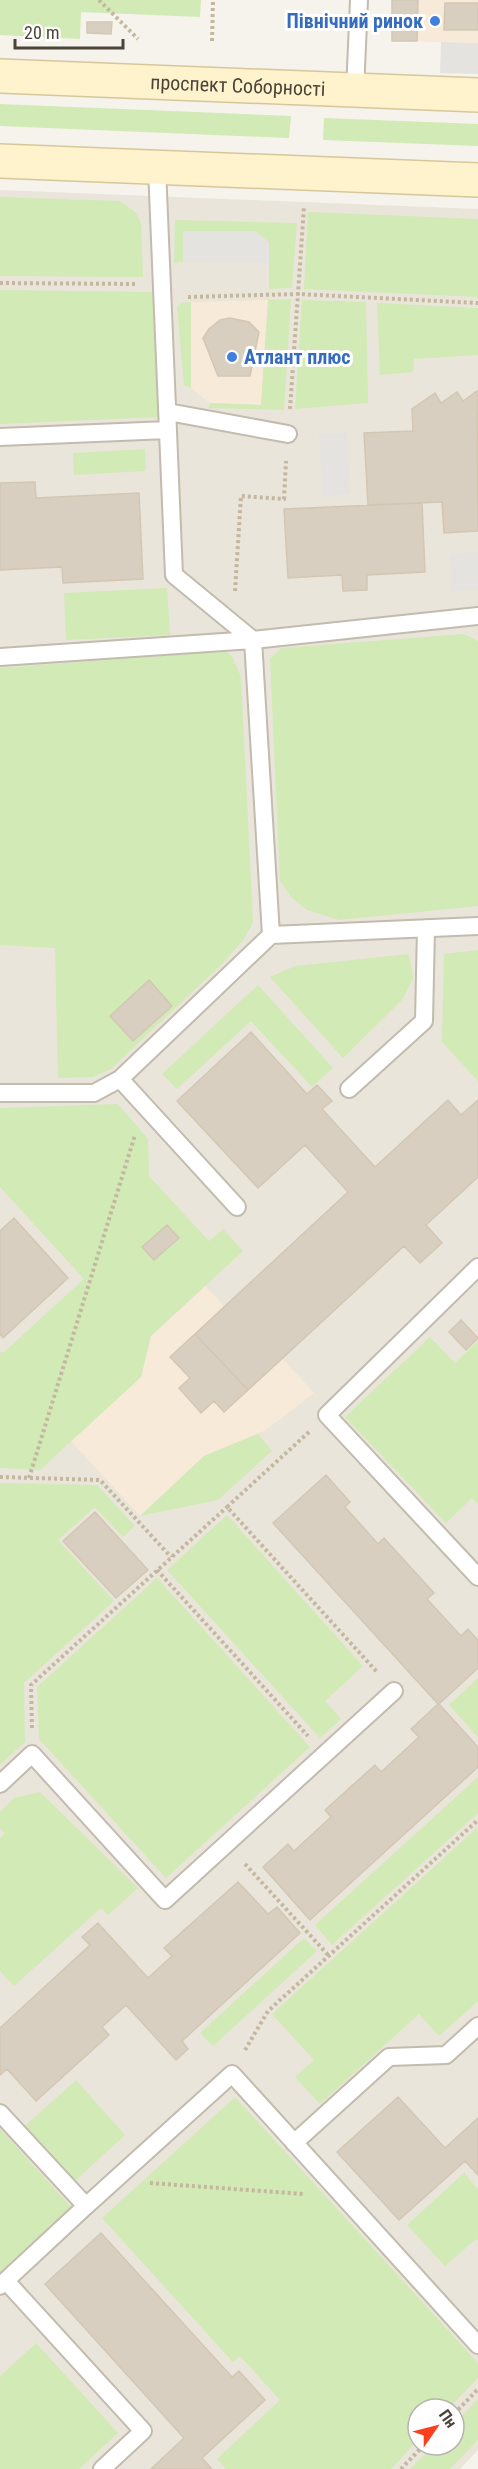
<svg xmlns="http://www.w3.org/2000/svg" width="478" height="2469" font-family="'Roboto Condensed',sans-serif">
<rect width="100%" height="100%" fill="#f6f3ec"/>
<path fill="#eae5da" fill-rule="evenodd" d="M0,190L478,209V2450L460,2469H0ZM418,2409H454V2445H418Z"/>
<path fill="#f7ead8" d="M392,0H478V43L392,41Z
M268,300L261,405L210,403L191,388V302Z
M205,1286L224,1306L170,1357L190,1378L179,1389L201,1412L214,1401L224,1412L282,1358L314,1393L266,1430L204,1456L140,1516L71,1441L141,1377L151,1336Z"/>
<path fill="#d2eab5" d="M0,0H201L200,17L81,12L80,39L0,35Z
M0,104L291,116L289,138L0,126Z
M324,118L478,124V146L323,140Z
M0,197L120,201L135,212L141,222L143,277L0,276Z
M308,212L478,219V297L304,289Z
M175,220L297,223L292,288L269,289V242L184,231L183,262L174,263Z
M0,290L154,292L159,417L0,424Z
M291,299L284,410L208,408L210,403L261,405L268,300Z
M302,300L366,302L368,403L295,409Z
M191,302V388L184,385L177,307L182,303Z
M377,303L478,308V355L414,359L413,372L380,375Z
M145,449L146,471L74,475L73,453Z
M167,588L170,635L66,640L64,593Z
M464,634L478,641V906L339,920L307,910L292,898L280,881L270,659L281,648Z
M226,651L233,658L241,677L253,922L244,939L223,963L111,1069L93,1077L58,1078L55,948L0,945V668Z
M478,950V1081L442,1042L444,954Z
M409,954L413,978L403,999L343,1058L270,977L295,966Z
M258,985L333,1068L312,1087L251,1021L177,1089L162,1074Z
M118,1104L148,1139L149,1176L209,1241L223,1229L243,1251L151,1336L141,1377L40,1470L0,1468V1351L3,1353L84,1279L0,1187V1108Z
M430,1337L455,1363L478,1341V1504L472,1498L446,1523L345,1417Z
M258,1434L272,1451L218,1500L140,1516L204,1456Z
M0,1483L97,1485L135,1526L123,1537L95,1507L58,1540L114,1601L24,1683L25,1742L0,1765Z
M227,1515L363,1666L325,1701L341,1719L320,1738L167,1570Z
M157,1578L310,1747L166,1878L39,1739L37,1687Z
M478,1678V1737L449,1705Z
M478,1777V1813L332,1945L315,1925Z
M40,1792L138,1888L108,1915L101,1908L14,1986L0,1971V1838L5,1833L0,1828V1812L14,1798Z
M478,1827V2001L439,2036L419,2014L320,2104L295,2077L314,2060L272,2014Z
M304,1938L317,1951L213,2046L200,2033Z
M76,2080L125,2135L75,2181L25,2126Z
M235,2097L478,2363V2378L448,2409H418V2440L391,2469H226L217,2459L280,2400L240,2356L233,2362L102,2218Z
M0,2129L71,2207L0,2272Z
M464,2173L478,2189V2241L476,2239L445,2266L407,2225Z
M36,2343L118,2433L79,2469H0V2376Z
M478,2399V2440L450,2469H410L434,2445H454V2424Z"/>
<path fill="#e5e3e0" d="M441,42L478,43V74L440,73Z
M183,231H255L269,242V263L183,262Z
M347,433L350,494L322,496L319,434Z
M478,552V590L451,591L450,554Z"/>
<path fill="#d8cfc1" stroke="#d3c7b4" stroke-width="1.5" d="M392,0H418L417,41H392Z
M445,3H478V30H444Z
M87,22H112L111,34L87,33Z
M230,318L249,322L259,332L250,376H218L203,338L209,329L220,320Z
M477,391L478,531L444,533L442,502L368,505L364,433L413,431L412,409L435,393L441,403L457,392L463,401Z
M35,482L36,498L139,493L143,579L63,583L62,567L0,570V483Z
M422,503L425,572L367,575V590L343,591L342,575L288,578L284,509Z
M149,980L172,1006L133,1041L110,1016Z
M251,1032L307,1094L317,1085L332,1101L322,1109L375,1167L448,1100L461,1115L478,1100V1177L426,1225L442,1243L420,1263L404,1246L248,1390L195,1334L348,1192L305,1145L258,1188L177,1101Z
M14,1218L68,1278L3,1338L0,1334V1231Z
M167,1225L179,1238L154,1260L142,1247Z
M461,1320L478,1338L466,1350L449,1332Z
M195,1334L248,1390L224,1412L214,1401L201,1413L179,1388L190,1378L170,1357Z
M326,1475L350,1502L345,1507L378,1544L384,1538L434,1593L427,1599L461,1636L468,1629L478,1640V1668L439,1704L478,1747V1767L310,1920L263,1867L288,1844L294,1851L331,1817L325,1810L375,1765L381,1772L419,1737L411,1729L438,1704L273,1523Z
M95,1512L148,1570L116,1598L63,1541Z
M238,1882L268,1914L277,1907L300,1933L182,2041L188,2049L176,2060L126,2005L102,2027L109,2035L36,2101L7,2069L0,2075V2028L90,1945L82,1937L98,1923L148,1978L172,1956L164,1948Z
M398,2097L445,2148L478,2118V2175L465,2161L399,2220L337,2152Z
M101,2233L232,2377L239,2371L265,2400L202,2458L212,2469H151L184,2438L45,2284Z"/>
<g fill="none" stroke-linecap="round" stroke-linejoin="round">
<defs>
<path id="lane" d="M355,91L359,0
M168,412L288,434
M0,437L168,430
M0,657L253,640L478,616
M271,935L478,926
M120,1079L237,1207
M349,1089L424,1021L426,928
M0,1093H94L120,1079L271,935L253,640L174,575L157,168
M478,1267L327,1415L478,1577
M0,1784L32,1754L165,1900L394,1691
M0,2113L86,2206L0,2286
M294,2143L389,2057L446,2055L478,2026
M86,2206L232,2074L478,2345
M6,2281L143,2431L102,2469"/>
<g id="secondary">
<path id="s1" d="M0,76L478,95"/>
<path d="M0,161L478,180"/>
</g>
</defs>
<use href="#lane" stroke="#c2bbae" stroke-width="20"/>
<use href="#secondary" stroke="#d6c79b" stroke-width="36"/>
<path stroke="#c4b79f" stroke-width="4" stroke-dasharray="3 3" stroke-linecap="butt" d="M99,0L138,39
M212,41L213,0
M0,283L135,284
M188,297L298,294L478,303
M290,409L304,207
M235,591L241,496L284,499L286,461
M309,1432L227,1507L377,1672
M0,1477L100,1480L171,1557
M29,1478L135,1135
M157,1570L308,1736
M32,1728L31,1685L227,1507
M245,1864L329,1956
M245,2050L268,2011L478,1820
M150,2183L304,2194
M454,2414L478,2389
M401,2469L424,2445"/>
<use href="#lane" stroke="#fff" stroke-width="16"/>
<use href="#secondary" stroke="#fff3cd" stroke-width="33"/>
</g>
<g fill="#3f7fe0" stroke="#fff" stroke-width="2">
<circle cx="435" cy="21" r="6"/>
<circle cx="232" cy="357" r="6"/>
</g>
<g text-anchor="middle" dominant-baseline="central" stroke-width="6" stroke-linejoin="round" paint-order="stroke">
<g font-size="20" font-weight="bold" fill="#366cbe" stroke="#fff" text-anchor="end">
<text x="423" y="21">Північний ринок</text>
<text x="244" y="357" text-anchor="start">Атлант плюс</text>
</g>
<g font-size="20" fill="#4b4439" stroke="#fff">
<text stroke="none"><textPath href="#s1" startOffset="238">проспект Соборності</textPath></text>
</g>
</g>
<g transform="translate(436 2427) rotate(55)"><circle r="28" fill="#ffffff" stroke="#b7b4b0" stroke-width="1.5"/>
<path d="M0-4.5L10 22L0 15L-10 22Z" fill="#fc3f1d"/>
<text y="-9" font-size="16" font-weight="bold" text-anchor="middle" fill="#4b4439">Пн</text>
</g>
<path d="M15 39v9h108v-9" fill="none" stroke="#4b4439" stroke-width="3"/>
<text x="24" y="39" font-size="18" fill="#4b4439" stroke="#ffffff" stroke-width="4.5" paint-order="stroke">20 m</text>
</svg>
